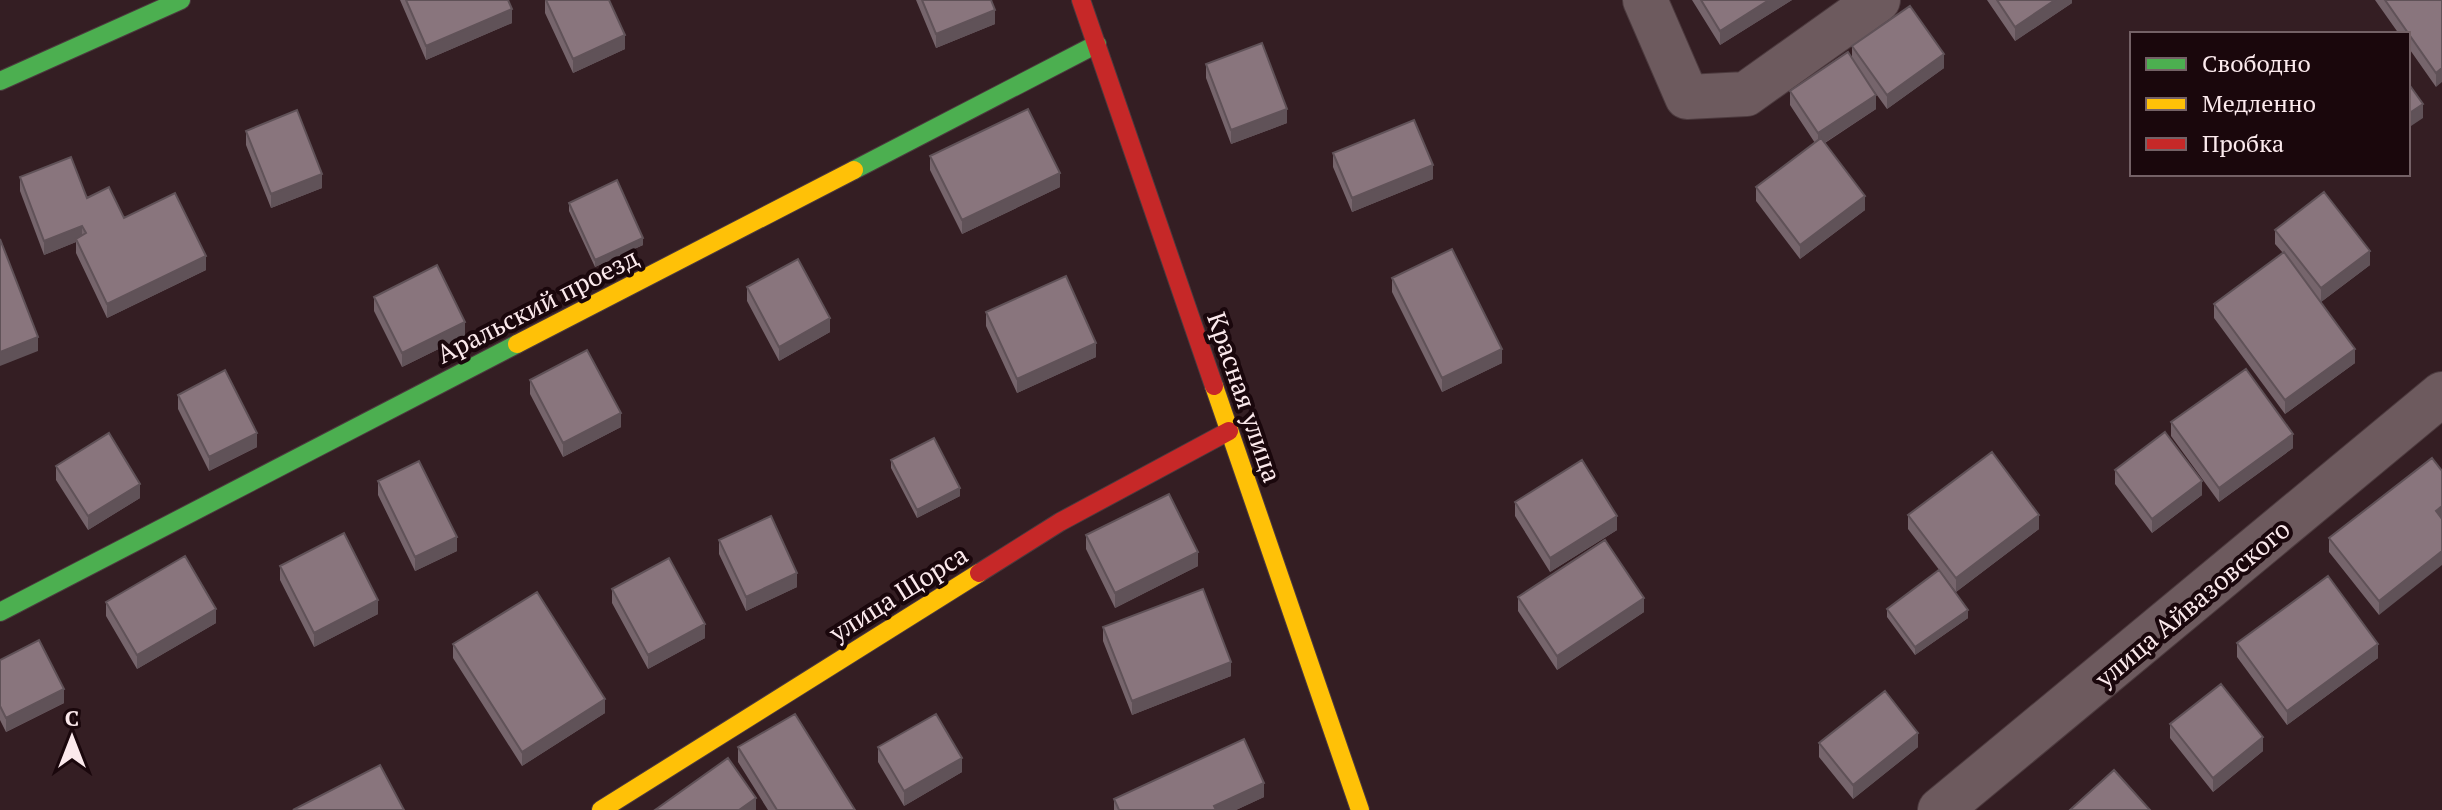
<svg xmlns="http://www.w3.org/2000/svg" width="2442" height="810" font-family="'PT Serif',serif">
<rect width="100%" height="100%" fill="#341e23"/>
<g fill="none" stroke-linecap="round" stroke-linejoin="round">
<defs>
<path id="street" d="M1645,0L1687,97L1746,94L1878,0
M1940,810L2442,394"/>
<path id="fast" d="M0,81L181,0
M854,170L1097,44
M0,612L517,344"/>
<path id="slow" d="M517,344L854,170
M1214,386L1360,810
M601,810L979,573"/>
<path id="jam" d="M1081,0L1214,386
M979,573L1060,522L1229,431"/>
</defs>
<use href="#street" stroke="#4c3a3e" stroke-width="46"/>
<use href="#fast" stroke="#4c3a3e" stroke-width="20"/>
<use href="#slow" stroke="#4c3a3e" stroke-width="20"/>
<use href="#jam" stroke="#4c3a3e" stroke-width="20"/>
<use href="#street" stroke="#6d5a5e" stroke-width="44"/>
<use href="#fast" stroke="#4caf50" stroke-width="18"/>
<use href="#slow" stroke="#ffc107" stroke-width="18"/>
<use href="#jam" stroke="#c62828" stroke-width="18"/>
</g>
<path fill="#76656c" d="M400,0H508L512,23L426,60Z
M545,0L625,49L573,73L545,13Z
M916,0H991L995,24L936,48Z
M1692,0H1792L1720,45Z
M1987,0H2072V3L2015,41Z
M2375,0H2442L2436,87L2408,47V34H2399Z
M1852,46L1944,68L1887,109L1869,84L1876,109L1825,143L1865,210L1800,259L1756,201V187L1815,143L1790,105V91L1852,59Z
M1206,64L1287,123L1231,144L1206,78Z
M246,131L322,188L271,208L246,145Z
M1333,153L1433,179L1352,212L1333,167Z
M930,156L1060,187L962,234L930,170Z
M20,177L87,198L124,218L206,270L107,318L76,253V242L44,255L20,191Z
M569,203L643,245L595,267L569,211Z
M2275,230L2370,265L2321,302L2355,363L2285,414L2214,318V304L2283,253L2275,244Z
M1392,278L1502,363L1442,392L1392,292Z
M747,287L830,332L779,361L747,301Z
M374,297L465,336L402,367L374,311Z
M986,312L1096,357L1017,393L986,326Z
M530,380L621,427L563,457L530,394Z
M178,395L257,447L209,471L178,409Z
M2171,422L2293,448L2219,502L2171,436Z
M2432,458L2379,615L2329,552V538Z
M891,460L960,496L917,518L891,468Z
M56,466L140,498L88,530L56,480Z
M2115,470L2202,495L2152,533L2115,484Z
M378,481L457,551L415,571L378,495Z
M1515,502L1617,530L1550,572L1515,516Z
M1908,515L2039,529L1956,592L1908,529Z
M1086,535L1198,566L1115,608L1086,549Z
M719,540L797,587L746,611L719,554Z
M280,566L378,614L314,647L280,580Z
M612,589L705,638L648,669L612,603Z
M1518,597L1644,612L1557,670L1518,611Z
M106,602L216,623L137,669L106,616Z
M1887,609L1968,618L1915,655L1887,617Z
M1103,627L1231,676L1132,715L1103,641Z
M2237,643L2378,658L2287,725L2237,657Z
M453,644L605,713L522,766L453,658Z
M0,660L64,703L6,732L0,720Z
M2170,724L2263,751L2213,792L2170,738Z
M1819,743L1918,747L1853,799L1819,757Z
M738,747L855,810H768L738,762Z
M878,747L962,772L904,806L878,762Z
M1264,797L1236,810H1114V799Z"/>
<path fill="#605258" d="M1769,0H1792L1720,45V31Z
M2055,0H2072V3L2015,41V27Z
M512,9V23L426,60V46Z
M995,10V24L936,48V34Z
M625,35V49L573,73V59Z
M1944,54V68L1887,109V95Z
M2442,68V82L2436,87V73Z
M1876,95V109L1818,147V133Z
M2423,104V118L2408,128V114Z
M1287,109V123L1231,144V130Z
M1433,165V179L1352,212V198Z
M1060,173V187L962,234V220Z
M322,174V188L271,208V194Z
M1865,196V210L1800,259V245Z
M82,226V240L76,239V242L44,255V241Z
M643,238V245L595,267V260Z
M2370,251V265L2321,302V288Z
M206,256V270L107,318V304Z
M830,318V332L779,361V347Z
M465,322V336L402,367V353Z
M38,337V351L0,366V352Z
M1096,343V357L1017,393V379Z
M1502,349V363L1442,392V378Z
M2355,349V363L2285,414V400Z
M621,413V427L563,457V443Z
M257,433V447L209,471V457Z
M2293,434V448L2219,502V488Z
M2202,481V495L2152,533V519Z
M140,484V498L88,530V516Z
M960,488V496L917,518V510Z
M2442,506V520L2436,511Z
M2039,515V529L1956,592V578Z
M1617,516V530L1550,572V558Z
M457,537V551L415,571V557Z
M2442,551V565L2379,615V601Z
M1198,552V566L1115,608V593Z
M797,573V587L746,611V597Z
M1644,598V612L1557,670V656Z
M378,600V614L314,647V633Z
M216,609V623L137,669V655Z
M1968,610V618L1915,655V647Z
M705,624V638L648,669V655Z
M2378,644V658L2287,725V711Z
M1231,662V676L1132,715V701Z
M64,689V703L6,732V718Z
M605,699V713L522,766V752Z
M1918,733V747L1853,799V785Z
M2263,737V751L2213,792V778Z
M962,758V772L904,806V791Z
M1264,783V797L1236,810H1214V806Z
M756,798V810H739Z"/>
<path fill="#89757d" stroke="#605258" stroke-width="2" d="M406,0H508L512,9L426,46Z
M546,0H609L625,35L573,59Z
M922,0H991L995,10L936,34Z
M1701,0H1769L1720,31Z
M1997,0H2055L2015,27Z
M2385,0H2442V68L2436,73Z
M1910,6L1944,54L1887,95L1852,46Z
M1262,43L1287,109L1231,130L1206,64Z
M1848,52L1876,95L1818,133L1790,91Z
M2408,83L2423,104L2408,114Z
M1028,109L1060,173L962,220L930,156Z
M297,110L322,174L271,194L246,131Z
M1414,120L1433,165L1352,198L1333,153Z
M1821,138L1865,196L1800,245L1756,187Z
M71,157L87,198L109,187L124,218L175,193L206,256L107,304L76,239L86,233L82,226L44,241L20,177Z
M617,180L643,238L595,260L569,203Z
M2324,192L2370,251L2321,288L2275,230Z
M0,239L38,337L0,352Z
M1452,249L1502,349L1442,378L1392,278Z
M2284,252L2355,349L2285,400L2214,304Z
M798,259L830,318L779,347L747,287Z
M437,265L465,322L402,353L374,297Z
M1066,276L1096,343L1017,379L986,312Z
M587,350L621,413L563,443L530,380Z
M2246,369L2293,434L2219,488L2171,422Z
M225,370L257,433L209,457L178,395Z
M2165,432L2202,481L2152,519L2115,470Z
M109,433L140,484L88,516L56,466Z
M934,438L960,488L917,510L891,460Z
M1992,452L2039,515L1956,578L1908,515Z
M2432,458L2442,471V506L2436,511L2442,519V551L2379,601L2329,538Z
M1582,460L1617,516L1550,558L1515,502Z
M419,461L457,537L415,557L378,481Z
M1169,494L1198,552L1115,593L1086,535Z
M771,516L797,573L746,597L719,540Z
M344,533L378,600L314,633L280,566Z
M1605,540L1644,598L1557,656L1518,597Z
M185,556L216,609L137,655L106,602Z
M669,558L705,624L648,655L612,589Z
M1939,570L1968,610L1915,647L1887,609Z
M2328,576L2378,644L2287,711L2237,643Z
M1203,589L1231,662L1132,701L1103,627Z
M537,592L605,699L522,752L453,644Z
M39,640L64,689L6,718L0,706V660Z
M2221,684L2263,737L2213,778L2170,724Z
M1885,691L1918,733L1853,785L1819,743Z
M795,714L855,810H777L738,747Z
M936,714L962,758L904,791L878,747Z
M1244,739L1264,783L1214,806L1216,810H1119L1114,799Z
M728,758L756,798L739,810H655Z
M380,765L404,810H293Z
M2114,770L2150,810H2070Z"/>
<g text-anchor="middle" dominant-baseline="central" stroke-width="8" stroke-linejoin="round" paint-order="stroke">
<g font-size="26" fill="#fbe9ec" stroke="#1a070c">
<text transform="translate(537 305) rotate(-27)">Аральский проезд</text>
<text transform="translate(1245 397) rotate(71)">Красная улица</text>
<text transform="translate(898 593) rotate(-32)">улица Щорса</text>
<text transform="translate(2192 603) rotate(-40)">улица Айвазовского</text>
</g>
</g>
<rect x="2130" y="32" width="280" height="144" fill="#1a070c" stroke="#746166" stroke-width="2"/>
<rect x="2146" y="58" width="40" height="12" fill="#4caf50" stroke="#746166" stroke-width="2"/>
<text x="2202" y="72" font-size="24" fill="#fbe9ec">Свободно</text>
<rect x="2146" y="98" width="40" height="12" fill="#ffc107" stroke="#746166" stroke-width="2"/>
<text x="2202" y="112" font-size="24" fill="#fbe9ec">Медленно</text>
<rect x="2146" y="138" width="40" height="12" fill="#c62828" stroke="#746166" stroke-width="2"/>
<text x="2202" y="152" font-size="24" fill="#fbe9ec">Пробка</text>
<g transform="translate(72 738)" stroke="#1a070c" stroke-width="6" paint-order="stroke">
<path d="M0-6L14 30L0 20L-14 30Z" fill="#fbe9ec"/>
<text y="-12" font-size="22" font-weight="bold" text-anchor="middle" fill="#fbe9ec">С</text>
</g>
</svg>
